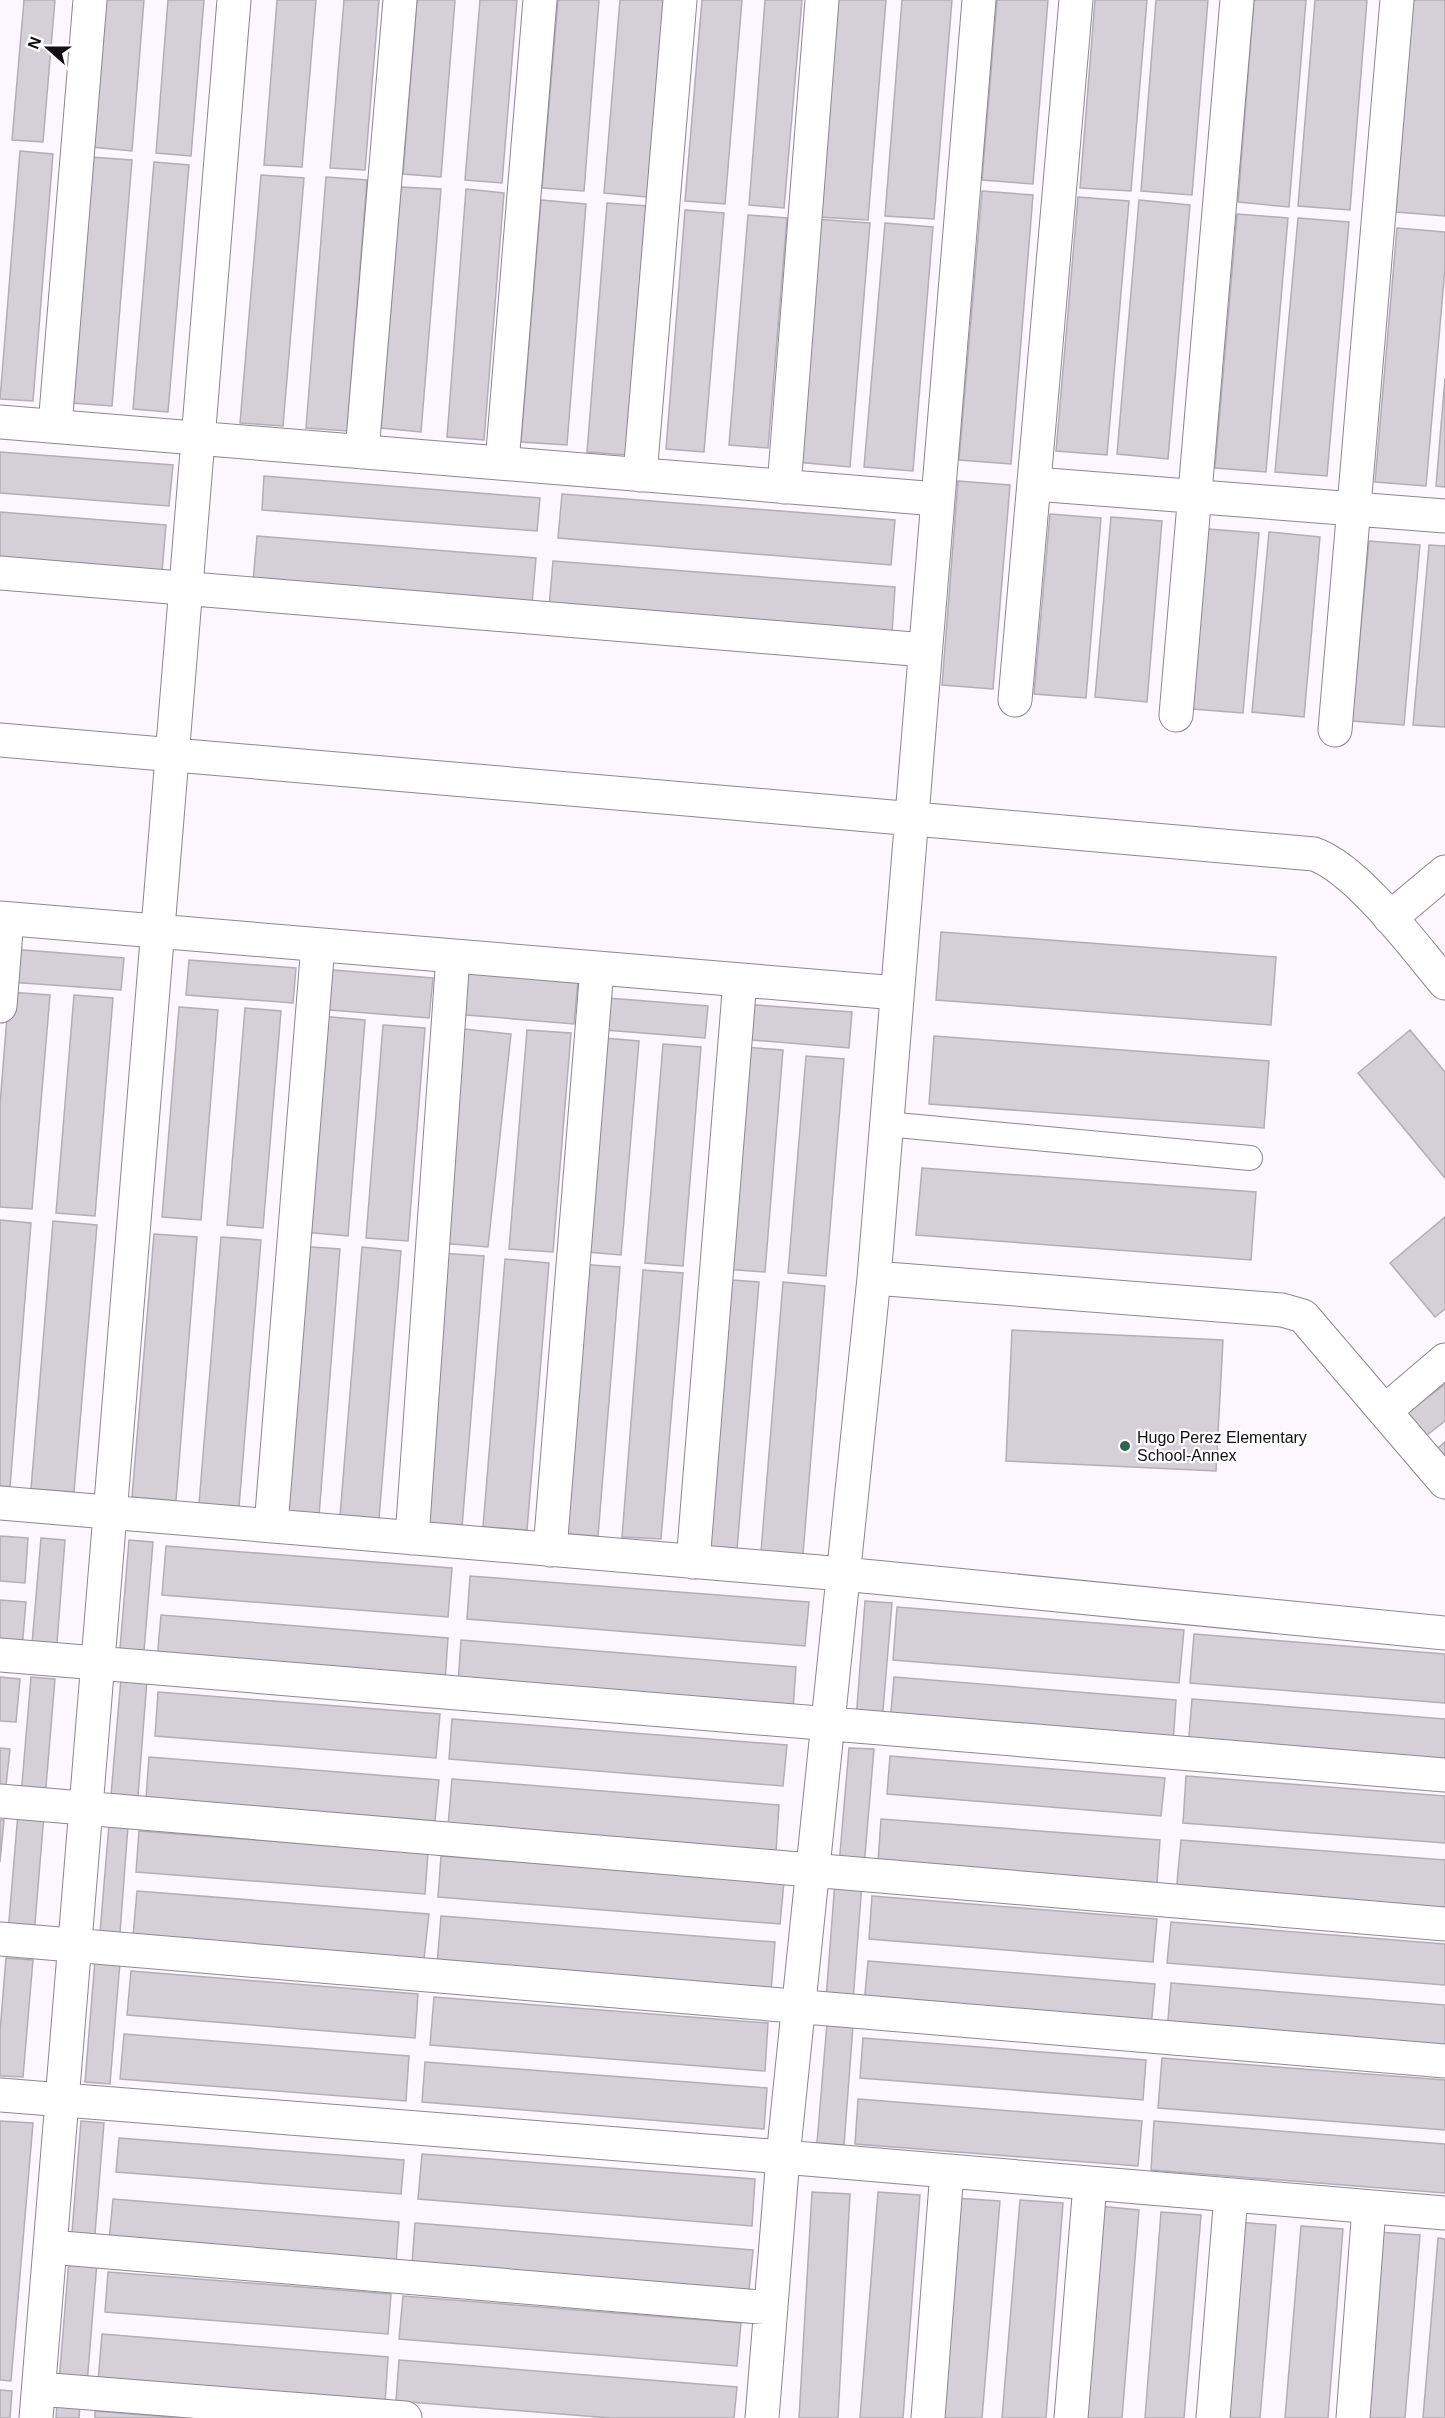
<svg xmlns="http://www.w3.org/2000/svg" width="1445" height="2418" font-family="Arial,sans-serif">
<rect width="100%" height="100%" fill="#fcf6ff"/>
<path fill="#d5cfd7" stroke="#b3adb5" stroke-width="1.5" d="M24,0H55L43,142L12,140Z
M103,0H144L132,151L91,147Z
M168,0H204L191,156L156,153Z
M277,0H316L302,167L264,165Z
M344,0H379L365,170L330,168Z
M417,0H455L441,177L403,174Z
M480,0H517L502,183L465,180Z
M558,0H599L584,191L542,188Z
M620,0H664L647,197L604,193Z
M702,0H742L725,204L685,201Z
M765,0H802L784,208L749,205Z
M836,0H886L868,220L818,217Z
M902,0H952L934,219L885,216Z
M997,0H1048L1033,184L982,180Z
M1095,0H1147L1131,191L1080,188Z
M1156,0H1208L1192,195L1141,191Z
M1254,0H1306L1289,207L1238,202Z
M1315,0H1367L1350,210L1298,206Z
M1413,0H1445V216L1396,212Z
M20,151L53,154L33,401L0,399Z
M91,157L132,160L112,406L71,403Z
M154,162L189,165L168,412L133,409Z
M261,175L304,178L283,426L240,423Z
M326,177L367,180L347,431L306,428Z
M401,187L441,189L421,432L381,428Z
M466,189L504,193L484,440L447,437Z
M982,191L1033,195L1011,464L959,460Z
M1078,197L1129,201L1107,455L1056,451Z
M541,200L586,204L567,445L521,442Z
M1139,200L1190,205L1168,459L1117,454Z
M607,203L648,206L628,455L587,452Z
M685,210L724,213L704,452L666,449Z
M1237,214L1288,218L1266,472L1215,468Z
M748,215L787,218L768,448L729,445Z
M1298,218L1349,222L1327,476L1275,472Z
M815,219L870,223L850,467L796,462Z
M885,223L933,227L913,471L864,467Z
M1397,228L1445,232V268L1426,486L1375,482Z
M1445,378V487L1436,486Z
M0,452L173,465L169,506L0,493Z
M264,476L540,498L537,531L262,510Z
M958,481L1010,485L993,689L942,685Z
M562,494L895,520L891,565L558,538Z
M0,512L166,525L162,572L0,560Z
M1050,514L1101,518L1086,698L1034,694Z
M1111,517L1162,521L1147,702L1095,697Z
M1208,529L1259,533L1243,713L1192,709Z
M1269,532L1320,537L1304,717L1252,712Z
M257,536L536,558L532,604L253,582Z
M1369,541L1420,545L1404,725L1352,721Z
M1429,545L1445,546V727L1413,725Z
M553,561L895,587L892,634L549,607Z
M941,932L1276,957L1271,1025L936,1000Z
M12,949L124,958L121,990L9,982Z
M189,960L296,968L293,1003L186,995Z
M321,969L433,978L429,1018L318,1009Z
M458,972L578,981L574,1024L455,1014Z
M9,992L50,995L32,1209L0,1207V1104Z
M74,995L113,998L95,1216L56,1213Z
M608,998L708,1006L705,1038L605,1030Z
M743,1004L852,1012L849,1048L741,1039Z
M179,1007L218,1010L201,1220L162,1217Z
M245,1008L281,1011L263,1228L227,1225Z
M320,1016L365,1020L348,1236L303,1232Z
M383,1025L425,1028L408,1241L366,1238Z
M464,1029L511,1034L488,1247L441,1243Z
M527,1030L571,1033L553,1252L509,1249Z
M1410,1030L1445,1072V1178L1358,1073Z
M934,1036L1269,1061L1264,1128L929,1104Z
M604,1038L639,1041L621,1255L587,1252Z
M663,1044L701,1047L683,1266L645,1263Z
M743,1047L783,1050L765,1272L724,1269Z
M806,1056L844,1059L826,1276L788,1273Z
M922,1168L1256,1192L1251,1260L916,1235Z
M1445,1217V1309L1435,1317L1390,1263Z
M0,1220L31,1223L10,1487L0,1486Z
M53,1221L97,1225L74,1492L31,1489Z
M154,1234L197,1237L176,1501L132,1497Z
M221,1237L261,1240L239,1507L199,1504Z
M298,1246L340,1249L319,1516L276,1512Z
M362,1247L401,1251L379,1519L340,1516Z
M440,1253L484,1256L462,1527L417,1523Z
M505,1259L549,1263L527,1530L483,1527Z
M578,1264L620,1267L598,1536L556,1533Z
M643,1270L683,1273L661,1539L622,1537Z
M718,1279L759,1282L737,1550L696,1547Z
M783,1282L825,1286L803,1554L761,1552Z
M1012,1330L1223,1340L1216,1471L1006,1461Z
M1445,1384V1421L1422,1439L1403,1416Z
M1445,1442V1467L1432,1453Z
M0,1536L28,1538L25,1583L0,1581Z
M41,1538L65,1540L56,1656L31,1655Z
M129,1540L153,1542L143,1663L119,1661Z
M166,1546L452,1568L448,1617L162,1595Z
M470,1576L809,1602L805,1646L467,1619Z
M0,1600L26,1602L22,1649L0,1648Z
M865,1601L892,1603L882,1722L856,1720Z
M897,1607L1184,1630L1179,1683L893,1660Z
M161,1615L448,1638L445,1682L157,1660Z
M1194,1634L1445,1654V1703L1190,1683Z
M461,1640L796,1667L793,1710L458,1684Z
M0,1677L20,1679L16,1722L0,1721Z
M31,1677L55,1679L45,1798L21,1796Z
M894,1677L1176,1700L1173,1743L890,1722Z
M121,1678L147,1680L137,1809L110,1807Z
M158,1692L440,1714L436,1758L155,1736Z
M1192,1699L1445,1719V1768L1188,1748Z
M452,1719L787,1745L783,1786L449,1759Z
M0,1748L10,1749L6,1785H0Z
M849,1748L874,1749L864,1867L839,1865Z
M890,1756L1165,1778L1161,1816L887,1794Z
M149,1757L439,1780L435,1821L146,1798Z
M1186,1776L1445,1796V1843L1183,1823Z
M452,1779L779,1805L776,1852L448,1826Z
M18,1813L44,1815L34,1935L8,1933Z
M881,1819L1160,1840L1157,1883L878,1862Z
M0,1820H4L0,1862Z
M109,1824L128,1826L119,1946L99,1945Z
M139,1831L428,1853L425,1894L136,1872Z
M1181,1840L1445,1860V1914L1176,1893Z
M441,1856L784,1882L780,1924L438,1897Z
M835,1881L862,1883L853,2001L826,1999Z
M137,1891L429,1914L424,1959L133,1936Z
M872,1896L1157,1919L1153,1962L869,1939Z
M441,1916L775,1942L771,1992L437,1965Z
M1171,1922L1445,1944V1985L1167,1963Z
M6,1958L33,1960L23,2077L0,2076V2031Z
M95,1960L120,1962L110,2084L85,2082Z
M868,1961L1155,1984L1151,2027L864,2005Z
M131,1971L418,1994L415,2038L127,2015Z
M1171,1983L1445,2005V2054L1167,2032Z
M434,1997L768,2023L765,2071L430,2045Z
M827,2023L853,2026L844,2145L817,2143Z
M124,2034L409,2056L406,2101L120,2079Z
M863,2038L1146,2060L1143,2100L860,2078Z
M1162,2058L1445,2080V2130L1158,2108Z
M425,2062L767,2088L764,2129L422,2102Z
M858,2099L1142,2121L1138,2166L855,2144Z
M0,2121L33,2123L11,2381L0,2380Z
M81,2121L104,2123L94,2246L71,2244Z
M1154,2121L1445,2144V2193L1151,2170Z
M119,2138L404,2160L401,2194L116,2172Z
M422,2154L755,2179L752,2226L418,2199Z
M812,2192L850,2194L838,2418H799Z
M878,2192L920,2195L903,2418H860Z
M954,2198L1000,2201L982,2418H936Z
M113,2199L399,2222L396,2264L109,2241Z
M1020,2200L1063,2203L1046,2418H1002Z
M1098,2206L1139,2210L1122,2418H1081Z
M1161,2212L1201,2215L1184,2418H1145Z
M1236,2222L1276,2225L1260,2418H1220Z
M415,2223L753,2250L749,2290L412,2263Z
M1301,2226L1343,2229L1328,2418H1285Z
M1379,2232L1420,2235L1405,2418H1364Z
M1438,2238L1445,2239V2418H1423Z
M69,2259L97,2262L87,2384L59,2382Z
M108,2272L391,2294L388,2334L105,2312Z
M403,2296L741,2323L737,2366L399,2339Z
M102,2334L388,2357L385,2404L98,2381Z
M399,2360L737,2387L734,2418H611L396,2401Z
M0,2390L12,2391L10,2418H0Z
M57,2403L80,2405L79,2418H56Z
M95,2411L182,2418H95Z"/>
<g fill="none" stroke-linecap="round" stroke-linejoin="round">
<defs>
<path id="service" d="M886,1124L1250,1158"/>
<path id="minor" d="M0,422L937,499
M55,426L90,0
M362,452L400,0
M502,463L540,0
M640,475L680,0
M1035,484L1445,516
M784,487L822,0
M0,573L925,650
M1015,700L1076,0
M1176,715L1237,0
M1335,730L1397,0
M0,740C438,774 876,818 1314,854C1357,869 1414,946 1445,983
M0,918L897,993
M1390,918L1445,872
M0,1006L7,919
M874,1278L1282,1310L1303,1316L1445,1482
M1385,1411L1445,1360
M0,1503L843,1574L1445,1633
M271,1526L318,945
M412,1538L453,956
M550,1550L597,968
M693,1562L740,980
M0,1655L1445,1775
M0,1801L1445,1924
M0,1939L1445,2061
M0,2095L783,2157L1445,2213
M50,2247L771,2308
M39,2389L405,2418
M36,2418L234,0
M762,2418L783,2157L874,1278L979,0
M928,2418L947,2171
M1071,2418L1090,2184
M1213,2418L1231,2195
M1353,2418L1369,2208"/>
</defs>
<use href="#service" stroke="#8c878e" stroke-width="26"/>
<use href="#minor" stroke="#8c878e" stroke-width="35"/>
<use href="#service" stroke="#fff" stroke-width="24"/>
<use href="#minor" stroke="#fff" stroke-width="33"/>
</g>
<circle fill="#2c654d" stroke="#fff" stroke-width="2" cx="1125" cy="1446" r="6"/>
<g text-anchor="middle" dominant-baseline="central" stroke-width="4.5" stroke-linejoin="round" paint-order="stroke">
<g font-size="16" fill="#110f11" stroke="#fff" text-anchor="start">
<text x="1137" y="1437">Hugo Perez Elementary<tspan x="1137" dy="18">School-Annex</tspan></text>
</g>
</g>
<g transform="translate(48 48) rotate(291)" stroke="#ffffff" stroke-width="4.5" paint-order="stroke">
<path d="M0-4.5L10 22L0 15L-10 22Z" fill="#110f11"/>
<text y="-9" font-size="16" font-weight="bold" text-anchor="middle" fill="#110f11">N</text>
</g>
</svg>
